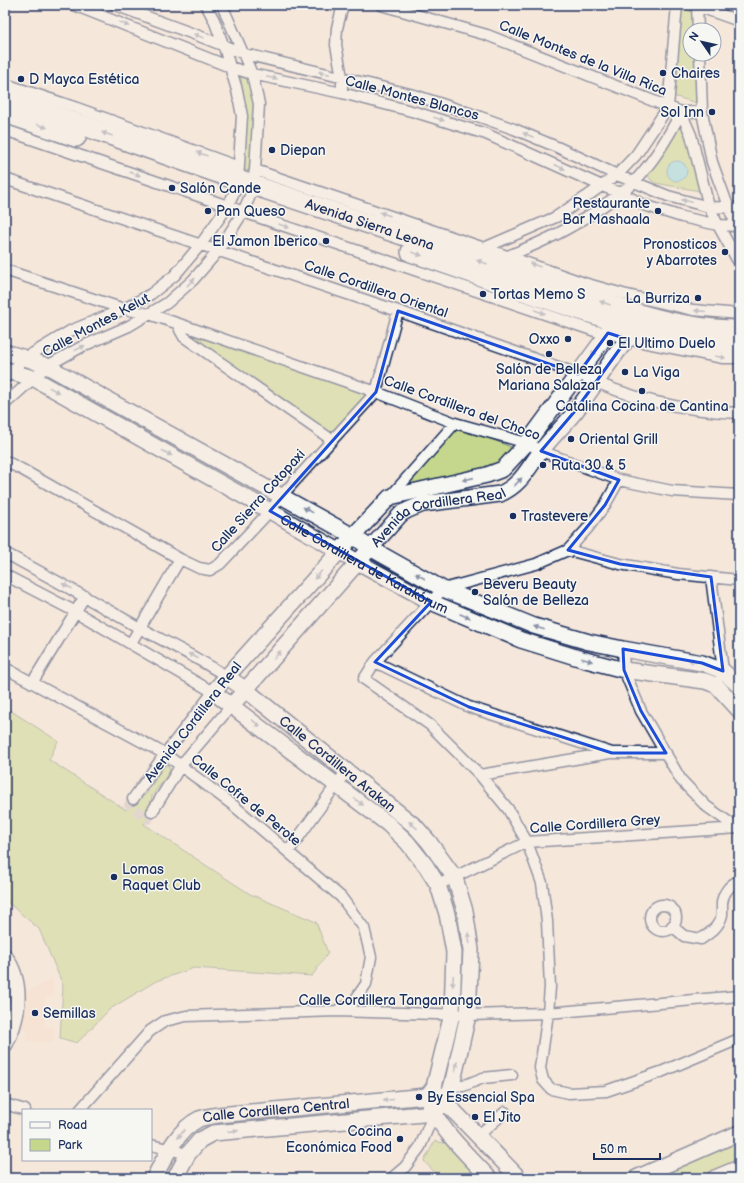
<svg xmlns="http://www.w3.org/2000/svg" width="744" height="1183" font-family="'Balsamiq Sans',sans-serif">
<rect width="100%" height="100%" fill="#f5e7db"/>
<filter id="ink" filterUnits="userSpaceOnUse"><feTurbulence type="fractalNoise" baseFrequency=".025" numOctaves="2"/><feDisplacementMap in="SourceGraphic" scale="8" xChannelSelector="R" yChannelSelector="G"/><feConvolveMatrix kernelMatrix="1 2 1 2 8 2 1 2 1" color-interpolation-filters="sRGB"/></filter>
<g filter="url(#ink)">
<path fill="#f5ddca" d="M53,978V996L45,997L44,1026L54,1028L53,1043L26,1041L28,1030L22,1029L26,1008V992Z"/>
<path fill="#c5d78c" stroke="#708375" d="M681,8L693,12L694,30H690V54H695L697,103L673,96Z
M244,74H247L254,96V129L249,171L240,168L243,97L241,83V76Z
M680,123H682L685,127L700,191L655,183L651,180L648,176L649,172Z
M187,333L370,394L333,434Z
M456,425L516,449L498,467L396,494Z
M5,707L58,741L49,760L126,810L133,799L137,802C139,797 143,797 147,793C153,786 157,775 161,767L166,765L169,766L170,771L168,774L152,796L150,806L146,808L152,812L144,824L204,864L250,894L316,922L328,953L312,976L194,968L156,981L110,1009L77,1043L60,1038L63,985L39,929L5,900Z
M739,1138V1162L702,1178H647Z
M435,1141L453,1145L478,1178H440L424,1161Z"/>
<path fill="#8adae5" stroke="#5e96af" d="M667 171a10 10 0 1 1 20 0a10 10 0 1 1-20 0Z"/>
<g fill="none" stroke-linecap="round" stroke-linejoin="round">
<path stroke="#c9c2c2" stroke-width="10" stroke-dasharray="10 5" stroke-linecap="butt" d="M133,799L129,805L148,819L152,812"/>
<defs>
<path id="street" d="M74,5L230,67L252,74L342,93L415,112L486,134L602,186L621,193L644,205L682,217L718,225L739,226
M115,5L199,36L245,54L414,95L472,114L514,129L557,147L617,175L668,196L709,207L739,208
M381,5L487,35L681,112H702
M694,5L739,21
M697,5L698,30
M736,5L739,6
M700,54L702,112L712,162L729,209L739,229
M5,84L77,108L239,167
M342,93V77L336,45L337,28L343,5
M681,112L691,135L709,207L718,225L739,263
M5,130L228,206L243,212L595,331L608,333L627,339L723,358H739
M255,170L484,248L584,283L623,294L693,310L739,314
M5,179L398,311L578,374C629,399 683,411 739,413
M484,248L556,217L586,197L617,175L636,155L668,107L677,5
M508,256C545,241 575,227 607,203C616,197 626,190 634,182C653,162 669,136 681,112
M5,270L124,309L149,314L179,324L376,392L455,423L527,443L541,451L619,480L672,491L739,495
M179,324L180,330L184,337L332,440
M5,378L25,358L70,331L124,309L151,294L175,275L201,244L228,206L235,191L238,180L242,116L237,90L224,47L214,20L206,5
M5,404L47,366L83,346L129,326L167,303L193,280L219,250L243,212L250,196L255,170L259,104L252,74L222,5
M5,461L21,469L180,559L199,568L210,570L220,564L270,511L282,495L376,392L398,311
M619,480L605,505L587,529L568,550L536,564L443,589L375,662L364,679L430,725L480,775L508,809L527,842L542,883L547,921L550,987L548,1013L540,1068L543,1080L551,1089L569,1093L606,1091L661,1072L739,1039
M390,497L455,423
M568,550L620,564L678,574L739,580
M5,553C50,577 94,602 138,627C168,643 198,658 226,676
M5,575L76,612L213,692L165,754L133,799
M711,577L723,671L721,676
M131,643L180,559
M623,649L624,670L641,711L681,780L706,806L737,828
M375,662L469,707L612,753H666
M5,668L165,754L233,805L341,897L364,928L371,957L366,984L353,1003L338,1010
M32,683L85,596
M480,775L610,753
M152,812L181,765L232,705
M288,852L336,785L346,772
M438,885L527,842L739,828
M650 918a13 13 0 1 1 26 0a13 13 0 1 1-26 0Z
M672,926L684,936L701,939C710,933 719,927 722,915C722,911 722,907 722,903C723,893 730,884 739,881
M452,1085L463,1086L483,1078L512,1075
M5,1104L25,1110
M80,1110L150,1031L165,1021L186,1016L336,1011L468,1015L548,1013L739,996
M479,1135L505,1112
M151,1145L188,1154
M392,1178L405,1167L420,1147L434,1113"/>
<g id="secondary">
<path d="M5,352L25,358L47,366L353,536L370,548L443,589L534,626L589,642L623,649L702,663L723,671L739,686"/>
<path id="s1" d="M5,370L33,378L270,511L358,562L431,602L521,640L582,659L624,670L705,681L716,685L739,710"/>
<path id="s2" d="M226,676L246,690L415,826L429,842L455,878L465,911L471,950L468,1015L452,1085L445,1102L434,1113"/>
<path id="s3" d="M232,705L358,562L401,514L408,510L423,504L500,494C521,485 528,468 541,451C552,437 564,425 575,412C599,381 617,347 645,320"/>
<path d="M5,957C23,983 19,1017 5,1044"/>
<path d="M440,1095L445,1102L519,1178"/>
<path d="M427,1096L434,1087L452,1014L454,952L447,914L438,885L426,866L407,842L388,824L213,692L353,536L390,497L487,475L503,469L527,443L608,333L626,315"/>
<path d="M430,1104C440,1130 470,1157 489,1178"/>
<path id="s4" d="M154,1178C165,1157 177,1130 199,1119C205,1117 212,1116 218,1115L427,1096"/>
<path d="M175,1178L188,1154L200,1140L213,1133L434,1113"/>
<path d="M636,1178L739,1133"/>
<path d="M715,1178L739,1168"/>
</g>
<g id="highway">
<path id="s5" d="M5,98L238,180L629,311C666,322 700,330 739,330"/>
<path d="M5,113L76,137"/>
<path d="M411,252C455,267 498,282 541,297C606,319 671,340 739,345"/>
</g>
</defs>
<use href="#street" stroke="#1b2f5e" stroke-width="13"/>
<use href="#secondary" stroke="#1b2f5e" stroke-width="18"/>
<use href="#highway" stroke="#1b2f5e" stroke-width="22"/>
<use href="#street" stroke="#f6f6f2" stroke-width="10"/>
<use href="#secondary" stroke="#f6f6f2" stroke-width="15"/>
<use href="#highway" stroke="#f6f6f2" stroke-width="19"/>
</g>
<defs><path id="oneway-solid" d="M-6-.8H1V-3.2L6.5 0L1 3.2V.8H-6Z"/></defs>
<g fill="#8892a8">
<use href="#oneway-solid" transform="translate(124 24) rotate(22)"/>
<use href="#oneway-solid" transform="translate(199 36) rotate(-159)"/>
<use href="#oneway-solid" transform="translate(324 73) rotate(-167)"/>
<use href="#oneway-solid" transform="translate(272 78) rotate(12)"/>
<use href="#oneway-solid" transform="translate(439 119) rotate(17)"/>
<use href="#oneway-solid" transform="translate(42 126) rotate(19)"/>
<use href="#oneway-solid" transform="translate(107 134) rotate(-161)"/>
<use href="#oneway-solid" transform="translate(528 135) rotate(-157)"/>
<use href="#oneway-solid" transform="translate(202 154) rotate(-160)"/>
<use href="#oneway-solid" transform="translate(560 167) rotate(24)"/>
<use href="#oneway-solid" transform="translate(135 174) rotate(19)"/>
<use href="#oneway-solid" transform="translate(687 201) rotate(-166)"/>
<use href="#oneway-solid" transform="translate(385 214) rotate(-161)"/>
<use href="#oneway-solid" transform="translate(284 226) rotate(19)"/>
<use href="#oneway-solid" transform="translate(417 254) rotate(19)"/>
<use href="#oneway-solid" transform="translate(482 262) rotate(-161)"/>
<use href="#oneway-solid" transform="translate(535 265) rotate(-160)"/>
<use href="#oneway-solid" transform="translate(191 282) rotate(-44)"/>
<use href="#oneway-solid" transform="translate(605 303) rotate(-161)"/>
<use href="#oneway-solid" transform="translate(700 311) rotate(-175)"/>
<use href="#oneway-solid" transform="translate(540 312) rotate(19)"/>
<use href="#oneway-solid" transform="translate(80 348) rotate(-27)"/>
<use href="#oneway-solid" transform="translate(595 351) rotate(126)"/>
<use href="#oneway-solid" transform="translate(720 357) rotate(9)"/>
<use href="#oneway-solid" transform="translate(54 390) rotate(29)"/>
<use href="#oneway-solid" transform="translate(167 453) rotate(29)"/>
<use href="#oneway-solid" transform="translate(468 479) rotate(167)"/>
<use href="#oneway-solid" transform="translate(518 482) rotate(-47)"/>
<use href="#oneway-solid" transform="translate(308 510) rotate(-151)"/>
<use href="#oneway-solid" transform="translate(318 575) rotate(132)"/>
<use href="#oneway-solid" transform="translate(420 576) rotate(-150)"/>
<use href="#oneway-solid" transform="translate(67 586) rotate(-152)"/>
<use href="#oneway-solid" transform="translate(465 616) rotate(23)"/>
<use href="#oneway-solid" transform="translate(539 628) rotate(-163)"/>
<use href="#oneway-solid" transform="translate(277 655) rotate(-49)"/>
<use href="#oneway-solid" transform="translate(193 656) rotate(-152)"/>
<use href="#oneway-solid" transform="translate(587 660) rotate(16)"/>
<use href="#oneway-solid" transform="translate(694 661) rotate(-170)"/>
<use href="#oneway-solid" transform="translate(256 723) rotate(38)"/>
<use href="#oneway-solid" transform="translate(359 802) rotate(37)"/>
<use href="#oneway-solid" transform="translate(413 825) rotate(-139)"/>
<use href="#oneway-solid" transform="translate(469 938) rotate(-98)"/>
<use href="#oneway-solid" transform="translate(453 981) rotate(92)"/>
<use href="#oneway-solid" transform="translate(456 1067) rotate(-78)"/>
<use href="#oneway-solid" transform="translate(388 1100) rotate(175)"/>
<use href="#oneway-solid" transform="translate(233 1131) rotate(-5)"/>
<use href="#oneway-solid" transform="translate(181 1134) rotate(129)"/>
</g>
</g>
<path d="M0 0H744V1183H0ZM398,311L578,374L608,333L627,339L575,411L541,451L619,480L605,505L568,550L620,564L711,577L723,671L702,663L623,649L624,670L641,711L666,753H612L469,707L375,662L431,602L270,511L376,392Z" fill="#f5e7db" fill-opacity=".55" fill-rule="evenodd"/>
<path fill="none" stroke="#1d4ed8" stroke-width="3" stroke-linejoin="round" d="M398,311L578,374L608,333L627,339L575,411L541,451L619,480L605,505L568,550L620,564L711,577L723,671L702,663L623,649L624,670L641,711L666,753H612L469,707L375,662L431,602L270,511L376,392Z"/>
<g fill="#1b2f5e" stroke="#f6f6f2" stroke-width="1.5">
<circle cx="663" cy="73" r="4"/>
<circle cx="21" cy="79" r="4"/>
<circle cx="712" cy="112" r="4"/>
<circle cx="272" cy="150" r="4"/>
<circle cx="172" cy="188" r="4"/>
<circle cx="208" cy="211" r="4"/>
<circle cx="658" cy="211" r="4"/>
<circle cx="326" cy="241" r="4"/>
<circle cx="725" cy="252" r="4"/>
<circle cx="483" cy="294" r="4"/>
<circle cx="698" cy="298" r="4"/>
<circle cx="568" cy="339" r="4"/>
<circle cx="610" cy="343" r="4"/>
<circle cx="549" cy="354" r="4"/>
<circle cx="625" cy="372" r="4"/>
<circle cx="642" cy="391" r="4"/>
<circle cx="571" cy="439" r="4"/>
<circle cx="543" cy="465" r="4"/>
<circle cx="513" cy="516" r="4"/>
<circle cx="475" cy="592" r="4"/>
<circle cx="114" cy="877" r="4"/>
<circle cx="35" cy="1013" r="4"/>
<circle cx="419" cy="1097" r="4"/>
<circle cx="475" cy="1117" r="4"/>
<circle cx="400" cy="1139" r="4"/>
</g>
<g text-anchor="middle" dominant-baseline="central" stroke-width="3" stroke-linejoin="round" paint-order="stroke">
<g font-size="14" fill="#1b2f5e" stroke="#f6f6f2">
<text transform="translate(583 58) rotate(22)">Calle Montes de la Villa Rica</text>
<text transform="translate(412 98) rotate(15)">Calle Montes Blancos</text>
<text stroke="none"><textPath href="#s5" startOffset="386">Avenida Sierra Leona</textPath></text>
<text transform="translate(376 289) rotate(19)">Calle Cordillera Oriental</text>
<text transform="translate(96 325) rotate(-28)">Calle Montes Kelut</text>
<text transform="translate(462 408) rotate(20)">Calle Cordillera del Choco</text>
<text transform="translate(258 501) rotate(-48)">Calle Sierra Cotopaxi</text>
<text stroke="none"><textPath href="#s3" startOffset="288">Avenida Cordillera Real</textPath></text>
<text stroke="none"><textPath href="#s1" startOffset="409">Calle Cordillera de Karakórum</textPath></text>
<text transform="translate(193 722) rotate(-52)">Avenida Cordillera Real</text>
<text stroke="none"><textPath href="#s2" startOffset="142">Calle Cordillera Arakan</textPath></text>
<text transform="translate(246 800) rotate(39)">Calle Cofre de Perote</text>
<text transform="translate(595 824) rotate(-4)">Calle Cordillera Grey</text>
<text x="390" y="1000">Calle Cordillera Tangamanga</text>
<text stroke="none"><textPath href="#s4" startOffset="153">Calle Cordillera Central</textPath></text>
</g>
<g font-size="14" fill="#1b2f5e" stroke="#f6f6f2" text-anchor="start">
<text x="671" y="73">Chaires</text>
<text x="29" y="79">D Mayca Estética</text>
<text x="704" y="112" text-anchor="end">Sol Inn</text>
<text x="280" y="150">Diepan</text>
<text x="180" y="188">Salón Cande</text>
<text x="650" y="203" text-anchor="end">Restaurante<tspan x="650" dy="16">Bar Mashaala</tspan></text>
<text x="216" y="211">Pan Queso</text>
<text x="318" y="241" text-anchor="end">El Jamon Iberico</text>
<text x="717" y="244" text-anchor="end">Pronosticos<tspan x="717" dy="16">y Abarrotes</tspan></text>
<text x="491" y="294">Tortas Memo S</text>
<text x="690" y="298" text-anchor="end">La Burriza</text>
<text x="560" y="339" text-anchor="end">Oxxo</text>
<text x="618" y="343">El Ultimo Duelo</text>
<text x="549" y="369" text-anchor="middle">Salón de Belleza<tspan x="549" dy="16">Mariana Salazar</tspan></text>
<text x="633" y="372">La Viga</text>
<text x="642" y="406" text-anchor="middle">Catalina Cocina de Cantina</text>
<text x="579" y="439">Oriental Grill</text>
<text x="551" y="465">Ruta 30 &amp; 5</text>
<text x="521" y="516">Trastevere</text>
<text x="483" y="584">Beveru Beauty<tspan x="483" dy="16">Salón de Belleza</tspan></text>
<text x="122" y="869">Lomas<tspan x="122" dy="16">Raquet Club</tspan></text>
<text x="43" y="1013">Semillas</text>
<text x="427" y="1097">By Essencial Spa</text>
<text x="483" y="1117">El Jito</text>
<text x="392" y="1131" text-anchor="end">Cocina<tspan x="392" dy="16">Económica Food</tspan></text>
</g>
</g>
<rect width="744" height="1183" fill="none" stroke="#f6f6f2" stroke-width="20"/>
<rect x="10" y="10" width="724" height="1163" fill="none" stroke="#1b2f5e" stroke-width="1.5" filter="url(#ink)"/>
<rect x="22" y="1109" width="130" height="52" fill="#f6f6f2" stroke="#9ea6b7"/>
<rect x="30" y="1122" width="20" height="6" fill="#f6f6f2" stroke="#9ea6b7"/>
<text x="58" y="1129" font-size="12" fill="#1b2f5e">Road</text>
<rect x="30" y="1139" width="20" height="12" fill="#c5d78c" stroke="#9ea6b7"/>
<text x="58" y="1149" font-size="12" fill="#1b2f5e">Park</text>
<g transform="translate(702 42) rotate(304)"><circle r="19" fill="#f6f6f2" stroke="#9ea6b7"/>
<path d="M0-3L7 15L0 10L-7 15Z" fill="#1b2f5e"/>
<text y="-6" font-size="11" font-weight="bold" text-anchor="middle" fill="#1b2f5e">N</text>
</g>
<path d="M594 1153v6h66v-6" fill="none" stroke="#1b2f5e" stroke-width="2"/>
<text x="600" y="1153" font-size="12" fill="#1b2f5e" stroke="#f6f6f2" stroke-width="3" paint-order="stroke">50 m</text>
</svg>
